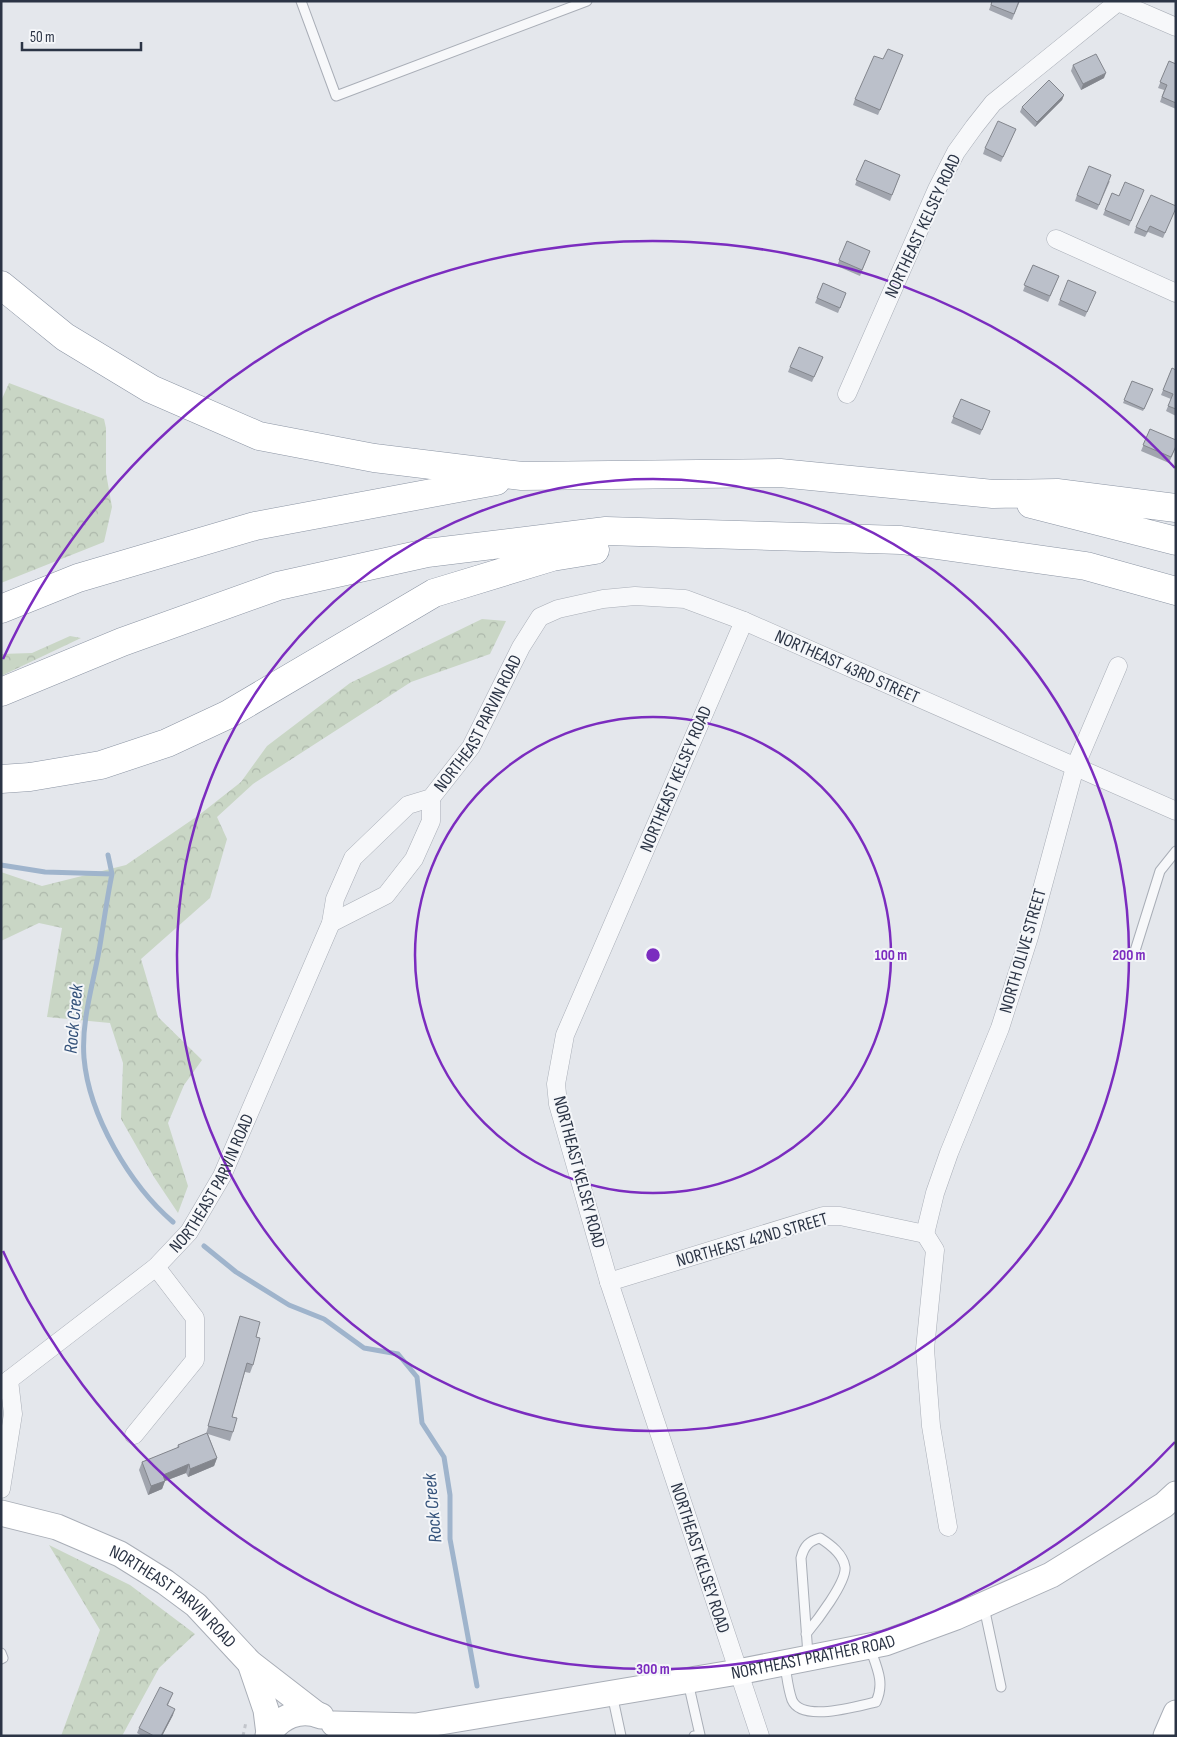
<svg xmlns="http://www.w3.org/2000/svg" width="1177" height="1737" font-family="'Sofia Sans Condensed',sans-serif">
<defs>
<pattern id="forest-crowns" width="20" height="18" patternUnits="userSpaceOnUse" patternTransform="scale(1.25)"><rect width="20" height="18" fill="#c9d6c5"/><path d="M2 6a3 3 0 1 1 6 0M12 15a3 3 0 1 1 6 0" fill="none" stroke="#adb8ab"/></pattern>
</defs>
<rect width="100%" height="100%" fill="#e4e7ec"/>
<path fill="url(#forest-crowns)" d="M9,383L104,419L106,428V473L112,507L104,542L1,583V401Z
M482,619L506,621L490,654L411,682L253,784L217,817L227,839L210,898L141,959L158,1017L202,1060L184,1085L168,1123L188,1186L178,1213L154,1177L121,1119L123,1063L110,1023L47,1017L62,928L39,923L1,941V872L42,886L126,865L199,815L241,782L267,746L350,683Z
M70,636L81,638L1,676V654L32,653Z
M49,1545L130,1585L195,1634L159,1668L122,1736H61L100,1630Z"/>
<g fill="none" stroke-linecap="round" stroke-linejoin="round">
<path stroke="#9fb4cc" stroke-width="5" d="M108,855L112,874C107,898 104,921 100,945C94,982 81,1019 84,1058C89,1116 130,1185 173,1222
M1,865L45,872L112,874
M204,1246L236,1272L289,1305L324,1319L364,1348L398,1354L417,1377L422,1423L444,1457L450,1495V1539L477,1686"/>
<defs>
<path id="lane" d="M301,1L336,96L587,1
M1134,954L1160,871L1176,851
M984,1607L1001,1687
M806,1634C816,1622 847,1582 845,1567C843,1554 831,1545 820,1538C809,1541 804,1546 801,1558L808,1655
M1,1653L3,1658L1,1659
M785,1666C787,1677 788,1689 792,1700C802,1723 857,1706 876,1702C885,1683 877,1668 870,1648
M688,1682L700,1735L694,1736
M612,1694L621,1736"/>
<g id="street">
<path d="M1118,2L1176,27"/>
<path d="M1056,239L1176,293"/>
<path d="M847,394L937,189L956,152L974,127L993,103L1119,1"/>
<path d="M744,621L565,1035L556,1084L558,1104L609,1282L760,1736"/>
<path d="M331,923L386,895L414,859L431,821V798"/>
<path d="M925,1234L935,1193L949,1153L1000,1028L1029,937L1075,767L1118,666"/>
<path d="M925,1234L935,1250L925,1349L931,1426L948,1527"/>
<path d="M609,1282L823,1216H840L925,1234"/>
<path id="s1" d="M1,1390L9,1380L156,1267L189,1232L222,1176L331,923L335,899L353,858L408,805L431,798L471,747L521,647L540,617L558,609L603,599L635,596L685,599L744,621L1176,811"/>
<path d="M134,1435L195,1360V1318L156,1267"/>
<path d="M1,1489L13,1414L9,1380"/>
</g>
<g id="secondary">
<path id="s2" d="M1,1513L57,1527L120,1554L165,1582L196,1605L250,1663L316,1714"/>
<path d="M250,1663L266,1710L269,1734"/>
<path id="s3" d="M334,1724L416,1726L738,1672L885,1643L956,1617L1051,1575L1164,1505L1176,1494"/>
<path d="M268,1736C279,1717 300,1707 321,1716"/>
<path d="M1166,1736L1176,1713"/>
</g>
<path id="highway" d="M1,285L65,337L151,389L259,436L374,458L522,476L780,473L993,494L1057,493L1176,508
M1031,504L1176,541
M1,609L78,578L255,526L496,481
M1,692L122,642L278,586L427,553L606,531L901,540L1086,566L1176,591
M1,779L30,777L101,765L167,743L227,715L434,593L552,557L595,550"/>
</defs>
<use href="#lane" stroke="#a9aeb7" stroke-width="11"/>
<use href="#street" stroke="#a9aeb7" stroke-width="19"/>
<use href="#secondary" stroke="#a9aeb7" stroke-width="27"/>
<use href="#highway" stroke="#8b94a3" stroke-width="29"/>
<path stroke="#c2c5cb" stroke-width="3" stroke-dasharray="4 4" stroke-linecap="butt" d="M243,1736L246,1722"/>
<use href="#lane" stroke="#f7f8fa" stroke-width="9"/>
<use href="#street" stroke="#f7f8fa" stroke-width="18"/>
<use href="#secondary" stroke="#fff" stroke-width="25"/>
<use href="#highway" stroke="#fff" stroke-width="28"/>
</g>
<path fill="#a1a5ae" d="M992,1H1020L1012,20L989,10Z
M903,55L878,115L853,105L855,99L883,59Z
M1169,61L1176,64V109L1160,102L1164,90L1158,88Z
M1073,65L1104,78L1081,90L1071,71Z
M1064,95L1062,100L1035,127L1020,112L1022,107Z
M1016,129L1001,162L983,154L985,148Z
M865,160L900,175L890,201L855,185Z
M1110,181L1097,210L1075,201L1077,195Z
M1112,193L1119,196L1142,195L1129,226L1103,215Z
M1174,212L1163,238L1148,232L1145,237L1134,233L1136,227Z
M847,241L870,251L860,276L837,266Z
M1033,265L1059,276L1048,302L1023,291Z
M823,283L846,293L838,313L815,303Z
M1096,292L1085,317L1058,305L1060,300Z
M823,357L812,382L788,372L790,367Z
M1172,368L1176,370V416L1166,411L1171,399L1161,395Z
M1132,381L1153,389L1143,411L1123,403Z
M961,399L990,411L980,435L951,423Z
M1150,429L1176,447L1169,463L1141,451Z
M240,1316L256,1337L253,1365L250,1373L245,1372L232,1417L233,1432L230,1441L208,1434L217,1458L214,1466L188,1477L186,1473L165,1481L162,1489L148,1495L139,1470L142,1462L177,1448L178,1445L206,1434Z
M173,1693L168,1705L173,1715L162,1736H142L137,1733L139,1728Z"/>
<path fill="#83868d" d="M1106,73L1104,78L1081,90L1083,84Z
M1064,95L1062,100L1035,127L1037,122Z
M217,1458L214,1466L188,1477L190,1469Z
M189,1464L186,1473L165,1481L162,1489L148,1495L151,1486L163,1475Z
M175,1709L173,1715L162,1736H161Z"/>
<path fill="#bbc0ca" stroke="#83868d" d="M992,1H1019L1014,14L991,5Z
M888,49L903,55L880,110L855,99L874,56L883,59Z
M1096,54L1106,73L1083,84L1073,65Z
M1169,61L1176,64V103L1162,97L1167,85L1160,82Z
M1049,80L1064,95L1037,122L1022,107Z
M998,121L1016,129L1003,157L985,148Z
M865,160L900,175L892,195L856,180Z
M1089,166L1111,175L1099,205L1077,195Z
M1125,182L1144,190L1131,221L1105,210L1112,193L1119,196Z
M1151,195L1176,206V208L1165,233L1150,226L1147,232L1136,227Z
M847,241L870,251L862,270L839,260Z
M1033,265L1059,276L1050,296L1024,285Z
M1068,280L1096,292L1087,312L1060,300Z
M823,283L846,293L840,308L817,298Z
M799,347L823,357L814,377L790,367Z
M1172,368L1176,370V409L1168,406L1173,394L1163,390Z
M1132,381L1153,389L1144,409L1124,400Z
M961,399L990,411L982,430L953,417Z
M1150,429L1176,440V446L1171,457L1143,445Z
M240,1316L260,1322L256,1337L260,1338L253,1365L247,1363L232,1417L237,1418L233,1432L208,1426Z
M207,1433L217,1458L190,1469L189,1464L163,1475L165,1481L151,1486L142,1462L179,1447L178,1445Z
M160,1687L173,1693L167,1705L175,1709L161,1736H154L139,1728Z"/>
<g fill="none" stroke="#7b2cbf" stroke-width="2.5">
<circle cx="653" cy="955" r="238"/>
<circle cx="653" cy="955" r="476"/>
<path d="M1175 1442A714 714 0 0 1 3 1251M3 659A714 714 0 0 1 1175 468"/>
</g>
<g text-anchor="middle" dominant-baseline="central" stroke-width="4" stroke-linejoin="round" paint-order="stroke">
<g font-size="18" fill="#2b3445" stroke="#f4f6f9">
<text transform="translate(923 226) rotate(-65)">NORTHEAST KELSEY ROAD</text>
<text transform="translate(847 667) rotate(24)">NORTHEAST 43RD STREET</text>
<text stroke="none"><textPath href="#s1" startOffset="845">NORTHEAST PARVIN ROAD</textPath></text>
<text transform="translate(676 779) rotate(-67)">NORTHEAST KELSEY ROAD</text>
<text transform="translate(1023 951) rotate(-74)">NORTH OLIVE STREET</text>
<text transform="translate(579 1172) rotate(75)">NORTHEAST KELSEY ROAD</text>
<text stroke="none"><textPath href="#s1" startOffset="300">NORTHEAST PARVIN ROAD</textPath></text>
<text transform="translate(752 1240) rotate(-16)">NORTHEAST 42ND STREET</text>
<text transform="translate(700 1558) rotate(72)">NORTHEAST KELSEY ROAD</text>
<text stroke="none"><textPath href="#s2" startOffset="194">NORTHEAST PARVIN ROAD</textPath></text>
<text stroke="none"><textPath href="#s3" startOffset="485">NORTHEAST PRATHER ROAD</textPath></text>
</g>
<g font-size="19" font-style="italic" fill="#34527a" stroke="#f4f6f9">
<text transform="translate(74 1019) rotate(-85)">Rock Creek</text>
<text transform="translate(433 1508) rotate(-95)">Rock Creek</text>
</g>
</g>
<circle cx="653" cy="955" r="8" fill="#7b2cbf" stroke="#f4f6f9" stroke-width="2.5"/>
<g font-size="15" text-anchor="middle" font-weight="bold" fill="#7b2cbf" stroke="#f4f6f9" stroke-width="4" stroke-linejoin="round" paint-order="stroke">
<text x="891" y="960">100 m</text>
<text x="1129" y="960">200 m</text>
<text x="653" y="1674">300 m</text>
</g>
<rect width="1177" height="1737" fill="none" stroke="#2b3445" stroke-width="5"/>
<path d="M22 42v8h119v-8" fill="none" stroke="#2b3445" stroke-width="2.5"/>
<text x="30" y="42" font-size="15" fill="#2b3445" stroke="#f4f6f9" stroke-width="4" paint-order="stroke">50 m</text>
</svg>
